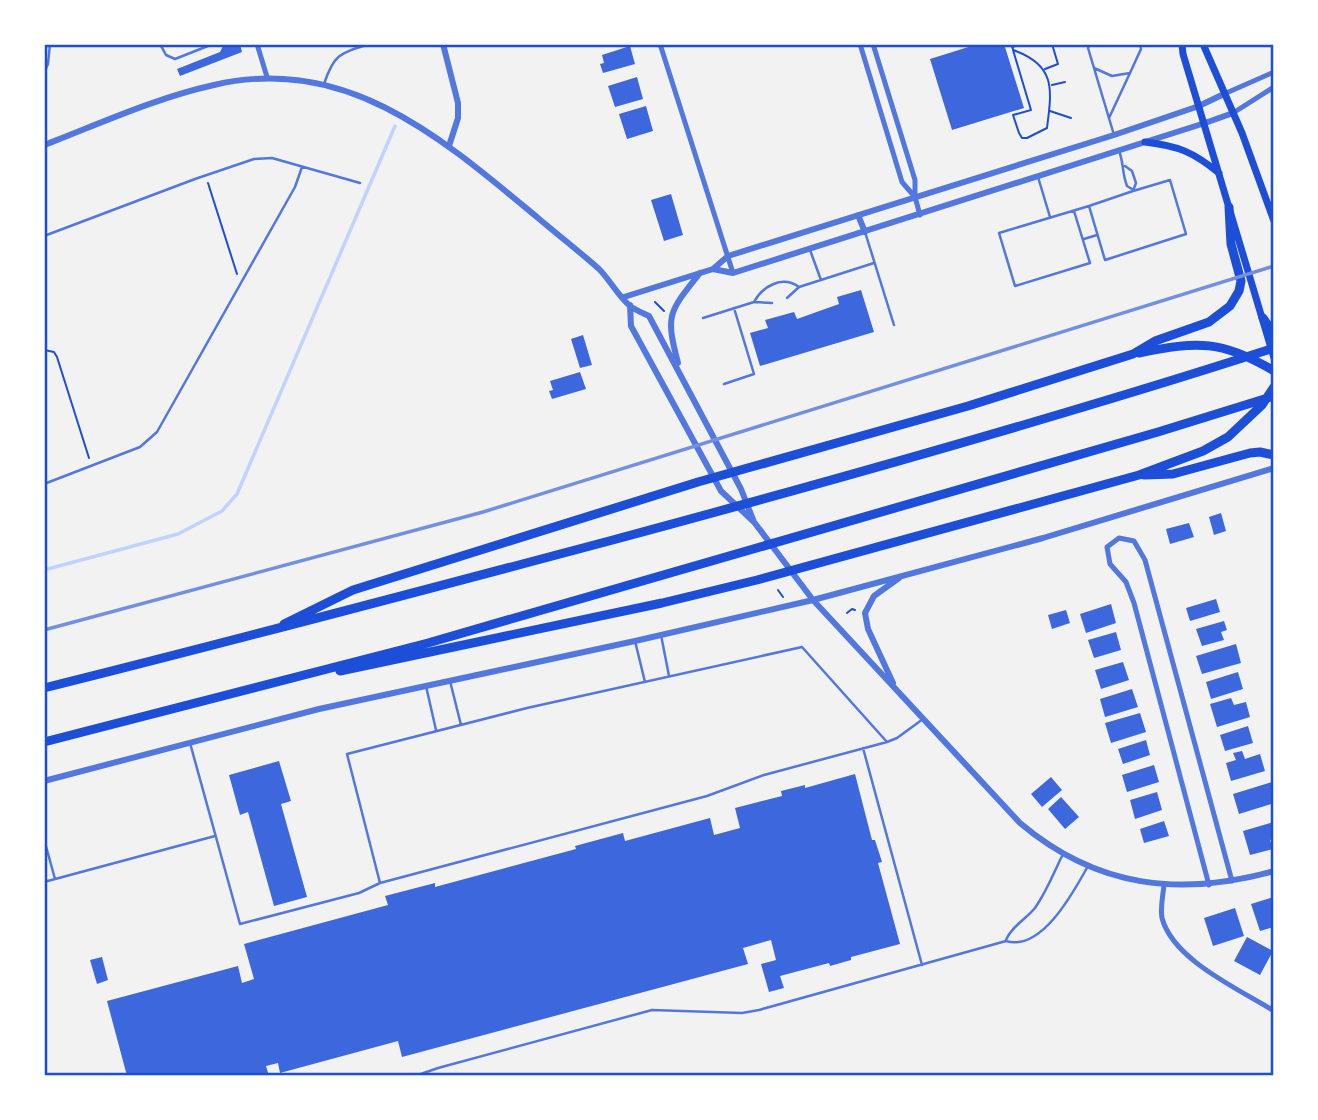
<svg xmlns="http://www.w3.org/2000/svg" width="1318" height="1120" font-family="Karla,sans-serif">
<rect width="100%" height="100%" fill="#f2f2f2"/>
<g fill="none" stroke-linecap="round" stroke-linejoin="round">
<path stroke="#bfd3fe" stroke-width="3.5" d="M44,570L178,534L222,511L237,494L395,126"/>
</g>
<path fill="#3d67dc" d="M224,44H240L242,52L180,76L177,69L220,52Z
M978,44H1014L1005,47L1024,108L952,130L930,59Z
M630,46L635,64L603,73L600,64L604,63L602,55Z
M637,77L643,99L615,107L608,86Z
M646,106L653,131L627,139L619,114Z
M671,194L683,235L664,241L651,200Z
M861,290L874,332L760,366L750,333L768,328L765,320L794,312L797,319L839,304L837,297Z
M583,335L592,365L580,368L571,339Z
M580,372L586,389L552,399L549,391L553,390L550,381Z
M1221,513L1226,531L1214,535L1209,517Z
M1189,523L1194,537L1170,544L1166,529Z
M1216,599L1220,612L1190,621L1186,608Z
M1111,604L1116,623L1086,633L1080,614Z
M1066,610L1070,623L1052,629L1048,615Z
M1224,621L1227,630L1221,632L1224,640L1202,646L1196,629Z
M1116,632L1121,650L1094,658L1088,640Z
M1236,644L1241,663L1202,674L1196,656Z
M1123,662L1129,680L1101,689L1095,670Z
M1238,672L1243,689L1211,699L1206,682Z
M1132,689L1138,707L1105,717L1100,699Z
M1231,698L1234,705L1246,702L1250,717L1217,727L1210,704Z
M1140,713L1146,732L1111,743L1105,723Z
M1248,726L1253,743L1225,751L1220,735Z
M1146,740L1150,755L1123,764L1118,749Z
M1242,751L1245,759L1260,754L1265,771L1231,781L1226,763L1236,760L1233,753Z
M279,761L291,801L281,804L307,897L274,906L248,812L240,815L229,775Z
M1154,765L1159,782L1127,792L1122,775Z
M855,774L872,840H875L882,862L878,863L900,944L851,957V960L830,966L829,963L780,976L784,988L769,992L761,964L776,960L771,940L743,948L748,964L402,1057L398,1041L280,1073L278,1063L266,1066L269,1076H127L107,1001L238,966L242,983L254,979L244,944L388,905L385,896L435,883V887L576,849L575,846L623,833L625,841L710,818L714,835L740,828L735,808L782,796L781,791L805,785V788Z
M1051,777L1062,790L1042,807L1031,794Z
M1272,782L1274,803L1239,814L1233,794Z
M1157,792L1162,810L1135,819L1130,800Z
M1061,797L1079,817L1065,829L1048,809Z
M1164,821L1169,836L1144,843L1140,829Z
M1274,822V839L1270,840L1273,849L1250,855L1243,831Z
M1274,897V927L1260,931L1251,904Z
M1235,908L1244,936L1213,946L1204,918Z
M1247,937L1273,951L1260,975L1234,961Z
M102,957L108,980L97,984L90,960Z"/>
<g fill="none" stroke-linecap="round" stroke-linejoin="round">
<path stroke="#1d4ed8" stroke-width="2" d="M1013,49L1012,47L1023,44
M1013,50C1056,65 1052,89 1047,128L1027,138H1022L1019,133L1013,115L1031,110Z
M1045,69L1058,64L1052,44
M1052,85L1065,82
M1050,111L1071,118
M208,183L237,274
M655,302L664,311
M44,350L54,352L57,357L89,458
M778,590L783,597
M847,613L852,609L855,610"/>
<path stroke="#5277de" stroke-width="2.5" d="M160,44L166,55L175,59L213,44
M1090,44L1088,48L1094,68L1112,76L1130,73L1141,49L1140,44
M1094,68L1114,135
M44,73L48,64L50,44
M324,84C334,54 340,53 370,44
M1109,118L1130,73
M1119,150C1124,165 1122,173 1127,186L1132,189
M1125,166L1132,171L1136,183L1133,191L1089,206L1105,260L1186,234L1170,180L1133,191
M1038,177L1050,217
M1074,211L1090,263L1015,286L999,233L1089,206
M865,232L894,325
M44,236L195,179L254,159L272,158L360,183
M1084,239L1097,235
M810,250L821,280
M787,298L799,287
M754,302L772,303
M703,318L754,302C763,286 782,275 799,287L874,263
M724,384L754,374L734,308
M44,484L140,447L157,432L295,187L302,167
M661,635L669,676
M635,641L645,682
M450,681L461,725
M426,686L436,730
M190,743L240,924L359,893L380,883L707,796L764,775L887,742L897,738L923,719
M863,748L922,965
M44,839L55,879
M44,882L215,836
M380,883L347,754L527,708L802,647L887,742
M1006,940C1011,927 1026,919 1035,908C1047,891 1054,872 1063,854
M415,1076L438,1068L652,1010L742,1013L759,1010L1006,941C1042,952 1074,891 1088,866"/>
<path stroke="#5277de" stroke-width="5" d="M257,44L267,77
M660,44L733,273
M860,44L902,182L915,197
M873,44L915,180V197L920,215
M1224,94L1274,72
M1233,113L1274,87
M1164,885C1163,896 1160,907 1162,918C1173,960 1239,989 1274,1011
M1209,885L1134,603L1126,582L1110,564L1107,547L1119,538L1134,541L1145,560L1232,881"/>
<path stroke="#5277de" stroke-width="6" d="M443,44L458,103V118L449,146
M44,145C99,124 155,98 214,85C347,54 443,139 538,218C558,235 579,251 599,269C610,280 618,296 630,306C635,310 643,313 649,316L741,489L754,522
M858,215L865,232
M713,269L733,273L1205,123L1233,113
M624,297L713,269L728,256L1114,135L1199,106L1224,94
M630,305L631,326L721,491L754,522L813,600L1020,823C1097,888 1180,897 1274,871
M678,363C665,314 669,312 700,273
M893,683L868,629L865,613L874,596L899,578
M44,781L319,709L635,641L813,600L1043,538L1274,468"/>
<path stroke="#1d4ed8" stroke-width="7" d="M1182,44L1183,54L1274,358
M1203,44L1242,133L1274,221
M1145,142C1179,146 1193,152 1219,173"/>
<path stroke="#1d4ed8" stroke-width="9" d="M1263,318L1274,334
M1139,353C1198,341 1222,340 1274,371
M1144,475L1173,474L1250,453L1260,452L1274,455
M284,624L353,590L698,482L968,406L1133,354L1155,341L1209,322L1230,306L1239,291L1241,281L1231,244L1229,207
M340,671L662,603L757,580L1139,475L1203,451L1228,437L1262,405L1274,387
M44,688C233,641 421,591 609,541C832,481 1054,419 1274,348
M44,742L428,643L1158,432L1274,396"/>
<path stroke="#7290e2" stroke-width="3.5" d="M44,630L483,512L1274,266"/>
</g>
<rect width="1318" height="1120" fill="none" stroke="#ffffff" stroke-width="91"/>
<rect x="46" y="46" width="1226" height="1028" fill="none" stroke="#1d4ed8" stroke-width="2.5"/>
</svg>
